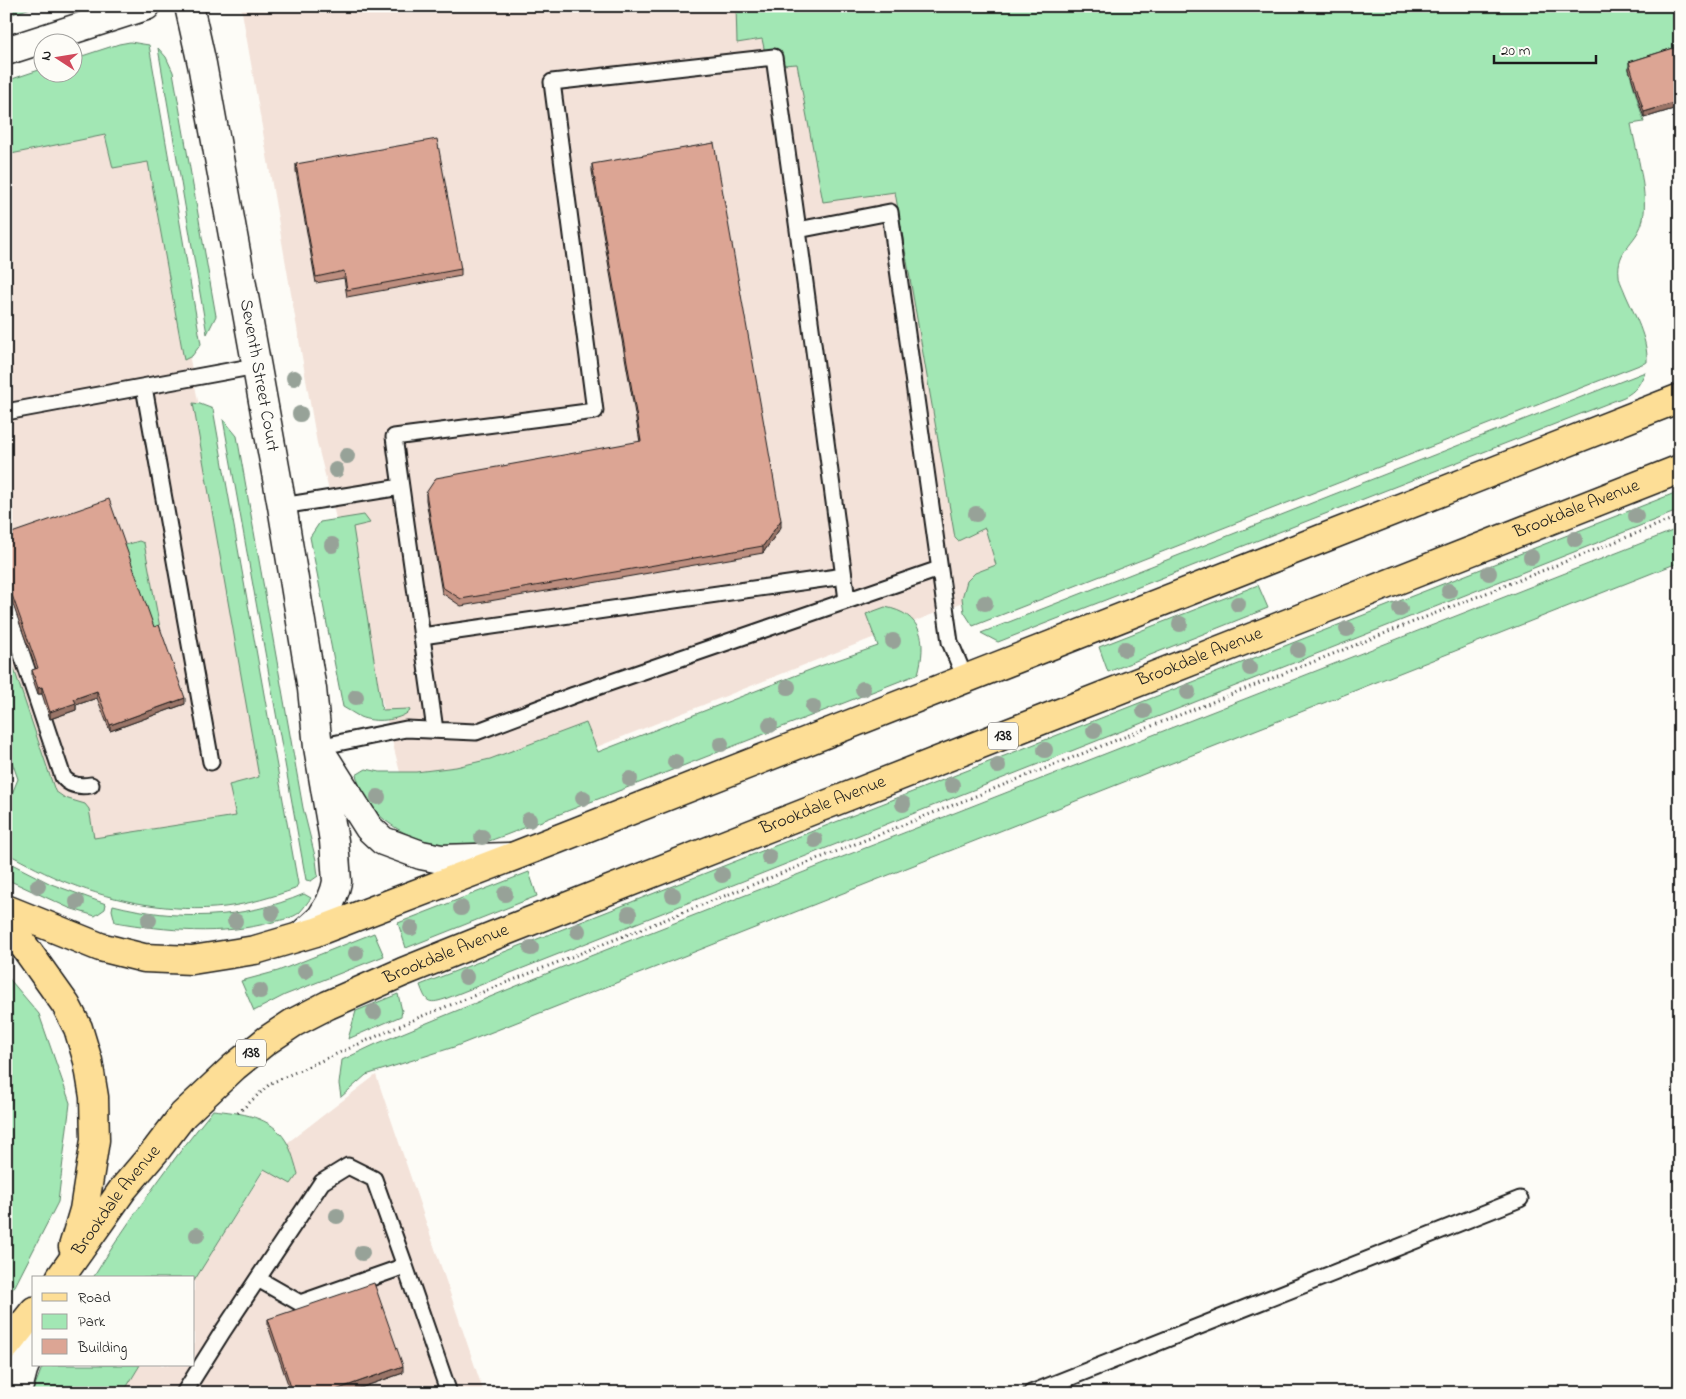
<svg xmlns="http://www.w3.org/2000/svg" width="1686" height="1399" font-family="'Indie Flower',sans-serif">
<rect width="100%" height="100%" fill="#fdfcf7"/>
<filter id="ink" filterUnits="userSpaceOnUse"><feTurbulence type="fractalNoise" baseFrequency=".02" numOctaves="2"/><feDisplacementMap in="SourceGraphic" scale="10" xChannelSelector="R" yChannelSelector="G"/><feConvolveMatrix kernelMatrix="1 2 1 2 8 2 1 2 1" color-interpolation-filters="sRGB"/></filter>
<g filter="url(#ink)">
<path fill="#f3e2d9" d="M241,6H912L1004,586L412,820L317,443Z
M138,89L292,890L256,901L199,908L73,884L6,708V110Z
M376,1075L484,1393H123L140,1365H194V1281L265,1169L287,1143Z"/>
<path fill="#a2e7b4" stroke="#5f8268" d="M6,6H37L6,16Z
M736,6H1680V51L1628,67L1644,122L1631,124C1636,151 1650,198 1642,223C1636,243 1616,250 1619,275C1619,281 1623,287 1625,293C1634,314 1648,338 1647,362L973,626L964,612L962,598L967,581L975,573L996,565L985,528L958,541L955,538L895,192L823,202L797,64L768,66L762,39L737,43Z
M130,42L149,45L201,344L192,356L184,360L148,162L113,168L105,135L6,155V81L42,69V72H72L73,59L119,44Z
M158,48L166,57L173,72L216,316L207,334Z
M1645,372C1640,384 1636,391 1624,397L998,642L981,633Z
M193,403L200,404L213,409L298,884L295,889C272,897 249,904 225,907C173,913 116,902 68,883C47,875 26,863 6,853V808L18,779L6,745V645L55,791L65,798L85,804L89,809L94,838L236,816L229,785L259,777Z
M223,419L237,436L303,808L316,860L318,876L311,881L306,880Z
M1680,491V510L445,999C427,1005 426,1001 420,985Z
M364,515L370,523L353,527L382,710L409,709L410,711C398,721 375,723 360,717C354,714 349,710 343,707L310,537L320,522Z
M1680,528V562L454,1047L366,1075L341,1097L339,1084L342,1060L376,1044L570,964Z
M139,541L144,543L161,633L156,635L119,547Z
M1258,585L1268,608L1108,672L1099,647Z
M885,607C923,614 927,641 918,674L506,835C491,840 474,848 457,847C421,845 381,827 363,794C360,788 358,781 356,775L366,769L380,772H416L456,767L490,759L586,723L598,752L820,666L878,646L866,614Z
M6,861L51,884L106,904L105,909L95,916L69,908L6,879Z
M529,872L537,896L406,948L398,923Z
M304,894L311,898C307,903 304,908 299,913C292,918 282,920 273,922C222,936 167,931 115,922L112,910L113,905C176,921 243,920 304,894Z
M374,933L384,956L285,995L254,1011L241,981L278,971Z
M6,975L39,1014L70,1103L58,1202L15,1286L6,1296Z
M398,994L402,1011L401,1016L348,1039L356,1011Z
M213,1110C241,1113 271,1116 286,1141C292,1151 295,1164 298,1174L291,1184L264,1169L194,1281V1278H93C129,1219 170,1163 213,1110Z
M43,1365H140L123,1393H32Z"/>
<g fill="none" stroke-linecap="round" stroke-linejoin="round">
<defs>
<path id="lane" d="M144,387L211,762
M6,412L256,366
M282,506L401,487
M847,600L798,230L890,212L950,642L965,678
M6,607L63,777C70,786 80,787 91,785
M422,636L844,576
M435,730L394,437L595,411L552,82L774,57L798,230
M318,747L406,729L476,732L574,695L939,569
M258,1279L300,1303L405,1266L449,1393
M184,1393L223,1331L322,1182L348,1166L374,1179L405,1266
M1031,1393L1520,1199"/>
<g id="street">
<path id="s1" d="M189,6L202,64L282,506L312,689L318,747L334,841L337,882L335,890L330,903L321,918L302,935"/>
<path d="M326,760L369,828L383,841L421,855L441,859L508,857"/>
</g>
<path id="secondary" d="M6,51L146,6
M17,1393L23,1370L34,1342"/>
<g id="primary">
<path d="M6,909L100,947L144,958L192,960L255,950L316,932L512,857L1680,398"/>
<path d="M6,931L24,946L66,1005L78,1028L88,1061L94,1097L95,1140L84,1210L73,1247"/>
<path id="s2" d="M60,1278L123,1189L157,1149L183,1115L234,1067L266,1041L293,1023L328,1005L403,972L495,935L1680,469"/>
<path d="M6,1346L34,1311"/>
</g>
</defs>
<use href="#lane" stroke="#1c1c1c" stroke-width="19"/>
<use href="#street" stroke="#1c1c1c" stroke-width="31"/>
<use href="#secondary" stroke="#1c1c1c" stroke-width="31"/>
<use href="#primary" stroke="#1c1c1c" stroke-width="31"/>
<path stroke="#1c1c1c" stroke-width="3" stroke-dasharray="1 4" stroke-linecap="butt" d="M238,1113L271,1083L420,1017L1680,516"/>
<use href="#lane" stroke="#fdfcf7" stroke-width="15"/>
<use href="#street" stroke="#fdfcf7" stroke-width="28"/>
<use href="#secondary" stroke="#fdfcf7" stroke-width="28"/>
<use href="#primary" stroke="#fdde96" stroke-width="28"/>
</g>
<g fill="#97a298">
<circle cx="294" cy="378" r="8"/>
<circle cx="300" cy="414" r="8"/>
<circle cx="347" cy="456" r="8"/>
<circle cx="336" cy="470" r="8"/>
<circle cx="976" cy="514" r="8"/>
<circle cx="1636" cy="516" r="8"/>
<circle cx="1575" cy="539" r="8"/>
<circle cx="332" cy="545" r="8"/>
<circle cx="1531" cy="557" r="8"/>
<circle cx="1489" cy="573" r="8"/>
<circle cx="1449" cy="591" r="8"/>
<circle cx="985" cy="603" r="8"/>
<circle cx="1238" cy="604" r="8"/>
<circle cx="1400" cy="609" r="8"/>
<circle cx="1180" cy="624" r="8"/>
<circle cx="1347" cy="629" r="8"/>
<circle cx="893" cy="641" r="8"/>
<circle cx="1125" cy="649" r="8"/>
<circle cx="1298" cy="650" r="8"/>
<circle cx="1250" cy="668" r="8"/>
<circle cx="788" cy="687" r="8"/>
<circle cx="863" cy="689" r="8"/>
<circle cx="1188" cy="692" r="8"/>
<circle cx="356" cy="697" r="8"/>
<circle cx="813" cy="707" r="8"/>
<circle cx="1144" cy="711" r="8"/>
<circle cx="770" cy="725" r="8"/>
<circle cx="1094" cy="731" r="8"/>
<circle cx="721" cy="744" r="8"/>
<circle cx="1045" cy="750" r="8"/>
<circle cx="675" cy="762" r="8"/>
<circle cx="998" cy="766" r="8"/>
<circle cx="630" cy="779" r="8"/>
<circle cx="952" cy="785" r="8"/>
<circle cx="378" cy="797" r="8"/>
<circle cx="583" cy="798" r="8"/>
<circle cx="903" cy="804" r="8"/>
<circle cx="529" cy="820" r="8"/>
<circle cx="482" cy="837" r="8"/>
<circle cx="815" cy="840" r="8"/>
<circle cx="769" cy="857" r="8"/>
<circle cx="722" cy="875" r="8"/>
<circle cx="38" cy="886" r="8"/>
<circle cx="505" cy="894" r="8"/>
<circle cx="673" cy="895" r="8"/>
<circle cx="77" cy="902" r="8"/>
<circle cx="461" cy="908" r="8"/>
<circle cx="272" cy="913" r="8"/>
<circle cx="629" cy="914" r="8"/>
<circle cx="149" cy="920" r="8"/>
<circle cx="235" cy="921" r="8"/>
<circle cx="411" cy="928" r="8"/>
<circle cx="578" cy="931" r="8"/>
<circle cx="531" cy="948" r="8"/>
<circle cx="356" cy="953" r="8"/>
<circle cx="305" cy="971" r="8"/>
<circle cx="466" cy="977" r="8"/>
<circle cx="260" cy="991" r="8"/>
<circle cx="374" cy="1012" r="8"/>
<circle cx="337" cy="1216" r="8"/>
<circle cx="197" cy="1235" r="8"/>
<circle cx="362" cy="1253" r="8"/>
</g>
<path fill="#bd8e7f" stroke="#1c1c1c" d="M1680,46V107L1644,118L1629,69V62Z
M296,164L461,269V276L347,297L344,278L316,283L296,171Z
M592,164L781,527L763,553L461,606L442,593L426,500V493L640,442L592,171Z
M6,535L185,704L110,731L97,698L76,705V710L50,719L42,694H38L32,677V670L36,669L6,585Z
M268,1319L403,1373L346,1393H291L268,1326Z"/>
<path fill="#9a7468" stroke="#1c1c1c" d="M1680,101V107L1644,118V112Z
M781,520V527L763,553V546Z
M42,687V694H38V688Z
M97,691V698L76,705V710L50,719V712L74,699Z
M185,698V704L110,731V725Z
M403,1366V1373L346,1393H327Z"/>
<path fill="#dca594" stroke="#1c1c1c" d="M1680,46V101L1644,112L1629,62Z
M437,139L461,269L347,290L344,271L316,277L296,164Z
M714,143L781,520L763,546L461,599L442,587L426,493L436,478L641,441L592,164Z
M109,499L154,627L159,625L185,698L110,725L97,691L74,699L76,703L50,712L42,687L38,688L32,670L38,668L6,578V535Z
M374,1283L403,1366L327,1393H293L268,1319Z"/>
</g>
<g text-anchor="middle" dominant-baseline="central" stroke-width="4" stroke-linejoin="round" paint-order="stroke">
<g fill="#fdfcf7" stroke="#605f5e" stroke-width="1">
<rect x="988" y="722.5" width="30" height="27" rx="4"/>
<rect x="236" y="1039.5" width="30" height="27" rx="4"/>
</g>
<g font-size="16" font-weight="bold" fill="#1c1c1c">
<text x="1003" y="736">138</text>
<text x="251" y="1053">138</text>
</g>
<g font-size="18" fill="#1c1c1c" stroke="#fdfcf7">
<text stroke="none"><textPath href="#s1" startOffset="376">Seventh Street Court</textPath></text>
<text stroke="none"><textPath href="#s2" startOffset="1731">Brookdale Avenue</textPath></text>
<text stroke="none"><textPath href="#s2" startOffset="1326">Brookdale Avenue</textPath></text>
<text stroke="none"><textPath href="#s2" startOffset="921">Brookdale Avenue</textPath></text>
<text stroke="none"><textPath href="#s2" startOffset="516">Brookdale Avenue</textPath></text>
<text stroke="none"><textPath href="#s2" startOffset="96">Brookdale Avenue</textPath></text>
</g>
</g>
<rect width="1686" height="1399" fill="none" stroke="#fdfcf7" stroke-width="25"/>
<rect x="12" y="12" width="1661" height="1374" fill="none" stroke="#1c1c1c" stroke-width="2" filter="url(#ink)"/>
<rect x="32" y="1276" width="162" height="90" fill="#fdfcf7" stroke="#a3a29f"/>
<rect x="42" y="1293" width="25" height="8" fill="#fdde96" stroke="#a3a29f"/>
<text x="78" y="1302" font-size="15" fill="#1c1c1c">Road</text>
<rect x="42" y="1314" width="25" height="15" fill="#a2e7b4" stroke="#a3a29f"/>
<text x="78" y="1326" font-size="15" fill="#1c1c1c">Park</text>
<rect x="42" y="1339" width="25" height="15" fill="#dca594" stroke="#a3a29f"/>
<text x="78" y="1352" font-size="15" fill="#1c1c1c">Building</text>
<g transform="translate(58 58) rotate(282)"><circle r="24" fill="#fdfcf7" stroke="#a3a29f"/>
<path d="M0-4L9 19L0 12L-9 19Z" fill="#d1495b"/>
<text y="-8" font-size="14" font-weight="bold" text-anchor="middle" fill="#1c1c1c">N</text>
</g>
<path d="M1494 55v8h102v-8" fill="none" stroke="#1c1c1c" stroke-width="2.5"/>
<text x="1501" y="55" font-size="15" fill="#1c1c1c" stroke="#fdfcf7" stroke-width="4" paint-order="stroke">20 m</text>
</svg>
